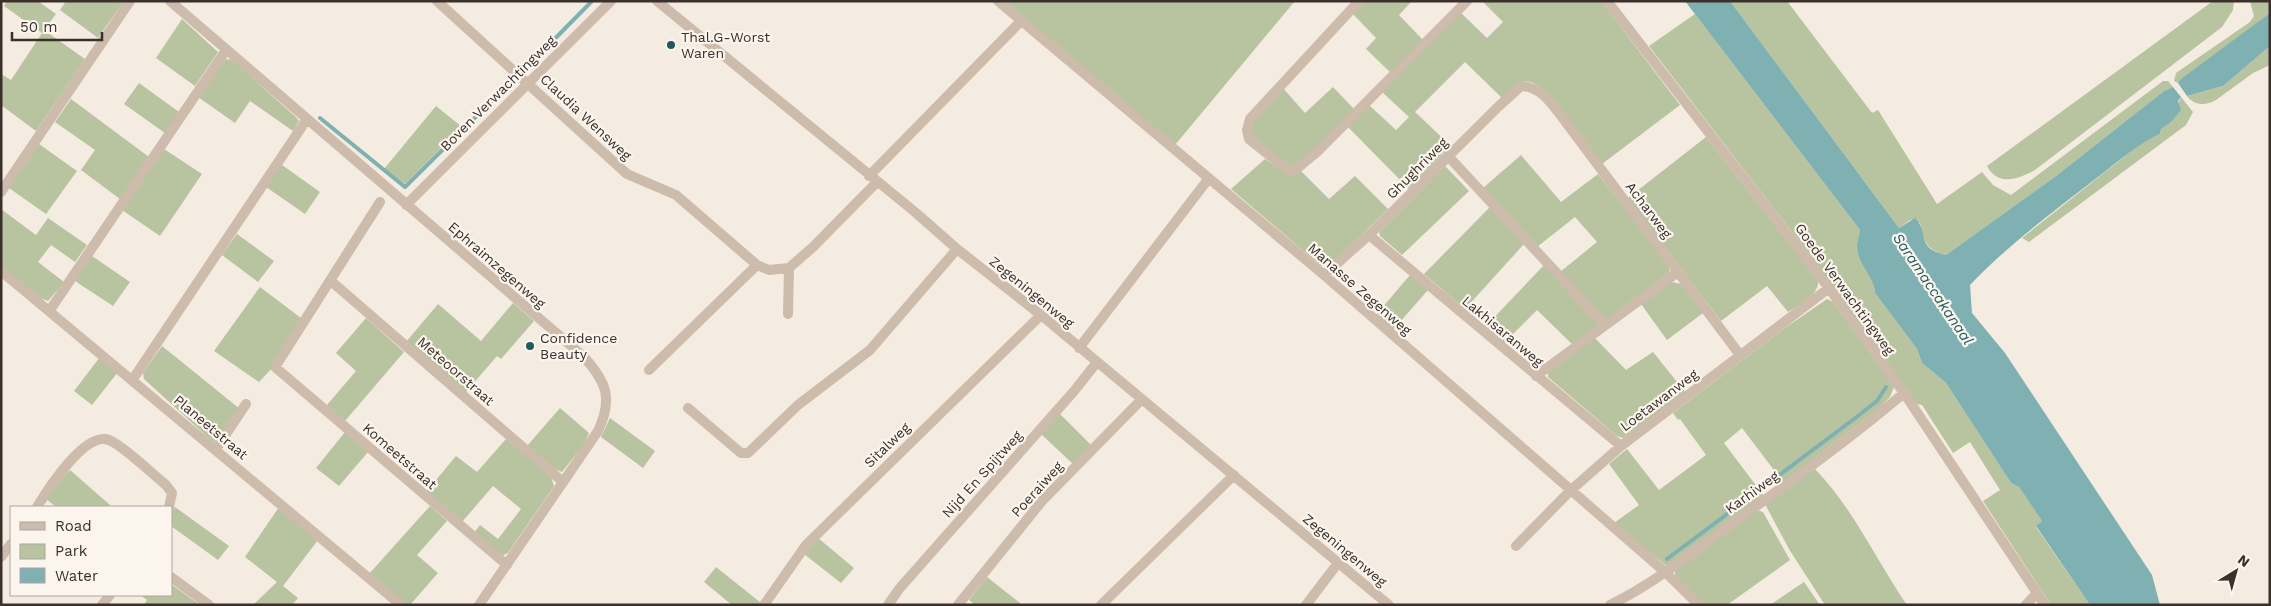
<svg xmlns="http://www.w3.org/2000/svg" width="2271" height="606" font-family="'Work Sans',sans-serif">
<rect width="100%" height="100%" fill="#f4ebe1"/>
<path fill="#b8c4a0" d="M7,1H38L56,14L44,30L85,59L36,131L1,105V74L11,80L42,33L4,6Z
M66,1H124L98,38L60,10Z
M1005,1H1295L1175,145Z
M1363,1H1412L1399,15L1424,41L1392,74L1366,49L1376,38L1352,13Z
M1482,1H1601L1680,105L1602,164L1546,92C1525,73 1519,82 1502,98L1465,62L1415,112L1451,146L1409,189L1347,126L1368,104L1396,130L1409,117L1382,92L1460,12L1487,38L1503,22Z
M1730,1H1787L1872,113L1878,110L1937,204L1982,172L1993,185L2011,195L2163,81H2168L2173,87L2164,91L2056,176L1946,255C1928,251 1923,241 1920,223L1910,220L1899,228Z
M2213,1H2234L2233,10L2222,27L2035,170C2019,179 1998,187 1987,166Z
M2250,1H2270V13L2178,83L2174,81L2176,73L2250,22L2254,16Z
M1695,14L1860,230C1859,236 1856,244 1857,250C1860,266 1874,276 1875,293L1917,349L1922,363L1946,383L2011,483L2019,487L2042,521L2036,527L2090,605H2051L1983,501L2000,490L1970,442L1953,453L1922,405L1917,404L1815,262L1649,46Z
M182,19L218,52L195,86L156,58Z
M2270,46V65L2253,73L2216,100C2205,106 2195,106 2187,96L2223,86Z
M226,59L232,60L297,118L299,121L293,131L250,101L235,123L198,97Z
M139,83L179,112L165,133L124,104Z
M1282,87L1305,113L1333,87L1355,110L1298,164L1289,167L1251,135L1252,120Z
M2181,97L2193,112L2186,125L2029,242L2022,238L2144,141L2160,134L2161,129L2170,123Z
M71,99L149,157L120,199L81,170L95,150L55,122Z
M436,106L462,127L405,184L384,169Z
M1706,137L1818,281C1819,296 1799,305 1788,312L1767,286L1721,321L1628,198Z
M39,144L77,171L46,214L9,188Z
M164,149L202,174L160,236L122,210Z
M1521,155L1561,202L1598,174L1668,264L1670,272L1608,319L1602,318L1560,272L1597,242L1575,217L1537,247L1483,188Z
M1265,159L1277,167L1300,170L1329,199L1355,176L1388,209L1334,262L1321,266L1231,189Z
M282,165L320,192L305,214L266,187Z
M1445,166L1469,191L1402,255L1380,236L1379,232Z
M1490,207L1524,244L1465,309L1424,274Z
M1,209L36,235L48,218L87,245L75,262L51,245L38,262L64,282L48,301L38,297L1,266Z
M237,234L274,261L258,282L222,255Z
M92,256L130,282L113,306L75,281Z
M1545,264L1597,323V326L1573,345L1537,310L1504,343L1486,326Z
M1410,275L1428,290L1393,330L1376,315Z
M1671,282L1682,284L1703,313L1667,340L1641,304Z
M260,287L305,321L274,366L259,382L214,351Z
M1827,299L1833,302L1894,387L1890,397L1878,409L1783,482L1742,428L1724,443L1764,496L1667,566L1664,564L1614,523L1639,505L1609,464L1627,449L1659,490L1706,455L1680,419L1678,420L1673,413L1782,330Z
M513,303L534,321L501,359L497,356L465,393L406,342L438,304L481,341Z
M366,318L404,352L345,421L327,405L356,371L336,353Z
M1595,338L1626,370L1653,352L1686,393L1623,438L1617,436L1548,377V371Z
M162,346L240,409L216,441L213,442L144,379L143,373Z
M100,357L118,372L92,405L74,391Z
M560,408L589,433L584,444L562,472L555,469L527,446Z
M1060,414L1092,446L1074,465L1041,434Z
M610,418L655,451L643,468L601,437Z
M345,432L368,452L339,486L316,468Z
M506,439L551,477L554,486L508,553L501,556L474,533L480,525L498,539L521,509L493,486L462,522L426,492L456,456L477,472Z
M1815,469C1853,508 1876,560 1907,605H1825L1789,549L1766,506L1767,503Z
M70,470L110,505L107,507H56L46,499L57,483Z
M430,506L447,521L417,555L438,573L410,605H406L369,574Z
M175,507L229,546L218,560L171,526V512Z
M279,507L318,540L283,586L298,598L292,605H253L277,582L245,557Z
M1757,510L1763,512L1790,560L1727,605H1704L1675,577V570Z
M818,538L854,568L841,583L804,554Z
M716,567L761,603L760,605H732L704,582Z
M987,577L1020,603L1019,605H975L969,600Z
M1804,582L1820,605H1770Z
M171,584L200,605H144L147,600L140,595H171Z"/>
<path fill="#7fb0b2" d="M1685,1H1730L1899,228L1915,218C1930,233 1915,248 1946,255L2056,176L2164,91L2173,87L2181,97L2178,101L2181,110L2170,123L2161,129L2160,134C2137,144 2118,162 2098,177C2054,211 2008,245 1970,285L1972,313L2005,353L2152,575L2160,605H2090L2036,526L2042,521L2019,487L2011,483L1946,383L1922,363L1917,349L1875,293C1874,276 1859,266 1857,249C1856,244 1859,236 1860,230Z
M2270,13V46L2223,86L2187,96L2178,83L2181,79Z"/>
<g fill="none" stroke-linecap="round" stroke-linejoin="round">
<path stroke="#7fb0b2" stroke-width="4" d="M526,68L592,1
M320,118L405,187L512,81
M1667,559L1854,419L1877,401L1886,387"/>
<path stroke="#cdbbac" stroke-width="10" d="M170,1L583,356C607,382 613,399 598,431L479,605
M437,1L627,174L676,195L757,265L769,270L789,268L788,314
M657,1L915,212L957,249L1041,315L1389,605
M998,1L1324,275L1665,572L1699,605
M1359,1L1250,119L1247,130L1249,139L1288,170L1294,171L1317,152L1467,1
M1607,1L1829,288L1904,393L2045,605
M1448,156L1605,325
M869,176L1021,21
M1,192L130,1
M380,202L275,367L507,565
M406,205L611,1
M1369,235L1621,446
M789,268L813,247L877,182
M1,271L401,605
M1324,275L1369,235L1499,106L1521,86C1540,86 1551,103 1562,117L1740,355
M331,281L563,482
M50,310L226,50
M1079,348L1209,178
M649,370L757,265
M1536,376L1678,272
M133,379L307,119
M688,408L741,453H748L798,405L870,350L957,249
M216,449L246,404
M37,507C48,489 85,431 109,440C124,446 152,474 166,485L172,493L169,507
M1516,546L1570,491L1621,446L1829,288
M1,557L11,544
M171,577L209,605
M102,605L110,595
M764,605L806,545L1041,315
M888,605L899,589L1075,390L1097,362
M958,605L1042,501L1142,399
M1101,605L1234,475
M1306,605L1338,563
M1610,605C1655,583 1694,551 1734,522C1792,481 1850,439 1904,393
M2026,605L2037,593"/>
</g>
<g fill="#1f5a5e" stroke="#fbf5ee" stroke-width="2">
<circle cx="671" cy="45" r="5"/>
<circle cx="530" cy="346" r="5"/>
</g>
<g text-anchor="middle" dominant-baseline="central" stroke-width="4.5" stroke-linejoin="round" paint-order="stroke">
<g font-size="14" fill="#3b302b" stroke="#fbf5ee" text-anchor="start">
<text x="681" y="37">Thal.G-Worst<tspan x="681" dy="16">Waren</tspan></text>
<text x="540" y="338">Confidence<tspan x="540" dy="16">Beauty</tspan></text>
</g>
<g font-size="14" fill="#3b302b" stroke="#fbf5ee">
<text transform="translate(498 93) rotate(-45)">Boven Verwachtingweg</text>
<text transform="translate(586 117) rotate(43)">Claudia Wensweg</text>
<text transform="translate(1417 168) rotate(-45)">Ghughriweg</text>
<text transform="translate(1649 210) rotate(53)">Acharweg</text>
<text transform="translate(497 265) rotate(41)">Ephraimzegenweg</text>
<text transform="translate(1360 289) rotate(41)">Manasse Zegenweg</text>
<text transform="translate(1845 289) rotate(54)">Goede Verwachtingweg</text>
<text transform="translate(1032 292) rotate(39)">Zegeningenweg</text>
<text transform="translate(1503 331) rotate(40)">Lakhisaranweg</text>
<text transform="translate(456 371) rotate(41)">Meteoorstraat</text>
<text transform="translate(1659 400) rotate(-37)">Loetawanweg</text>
<text transform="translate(211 427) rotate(40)">Planeetstraat</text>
<text transform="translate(887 445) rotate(-44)">Sitalweg</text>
<text transform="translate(400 456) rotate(41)">Komeetstraat</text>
<text transform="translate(982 474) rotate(-48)">Nijd En Spijtweg</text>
<text transform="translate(1037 489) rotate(-48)">Poeraiweg</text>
<text transform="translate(1752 492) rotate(-36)">Karhiweg</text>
<text transform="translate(1345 550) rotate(40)">Zegeningenweg</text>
</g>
<g font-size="15" font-style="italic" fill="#1f5a5e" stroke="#fbf5ee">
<text transform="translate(1933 289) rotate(56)">Saramaccakanaal</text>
</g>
</g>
<rect width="2271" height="606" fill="none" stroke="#3b302b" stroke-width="5"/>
<rect x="10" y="506" width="162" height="90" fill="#fbf5ee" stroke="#aea6a0"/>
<rect x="20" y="522" width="25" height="8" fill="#cdbbac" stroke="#aea6a0"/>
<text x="55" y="531" font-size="15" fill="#3b302b">Road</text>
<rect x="20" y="544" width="25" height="15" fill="#b8c4a0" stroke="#aea6a0"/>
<text x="55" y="556" font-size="15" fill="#3b302b">Park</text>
<rect x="20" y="568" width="25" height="15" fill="#7fb0b2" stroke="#aea6a0"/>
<text x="55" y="581" font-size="15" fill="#3b302b">Water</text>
<g transform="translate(2236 571) rotate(37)" stroke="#fbf5ee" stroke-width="4" paint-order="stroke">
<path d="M0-4L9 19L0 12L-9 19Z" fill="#3b302b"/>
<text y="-8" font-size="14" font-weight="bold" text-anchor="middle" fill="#3b302b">N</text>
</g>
<path d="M12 32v8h90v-8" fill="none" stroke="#3b302b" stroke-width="2.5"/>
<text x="20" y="32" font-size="15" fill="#3b302b" stroke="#fbf5ee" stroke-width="4" paint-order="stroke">50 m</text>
</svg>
